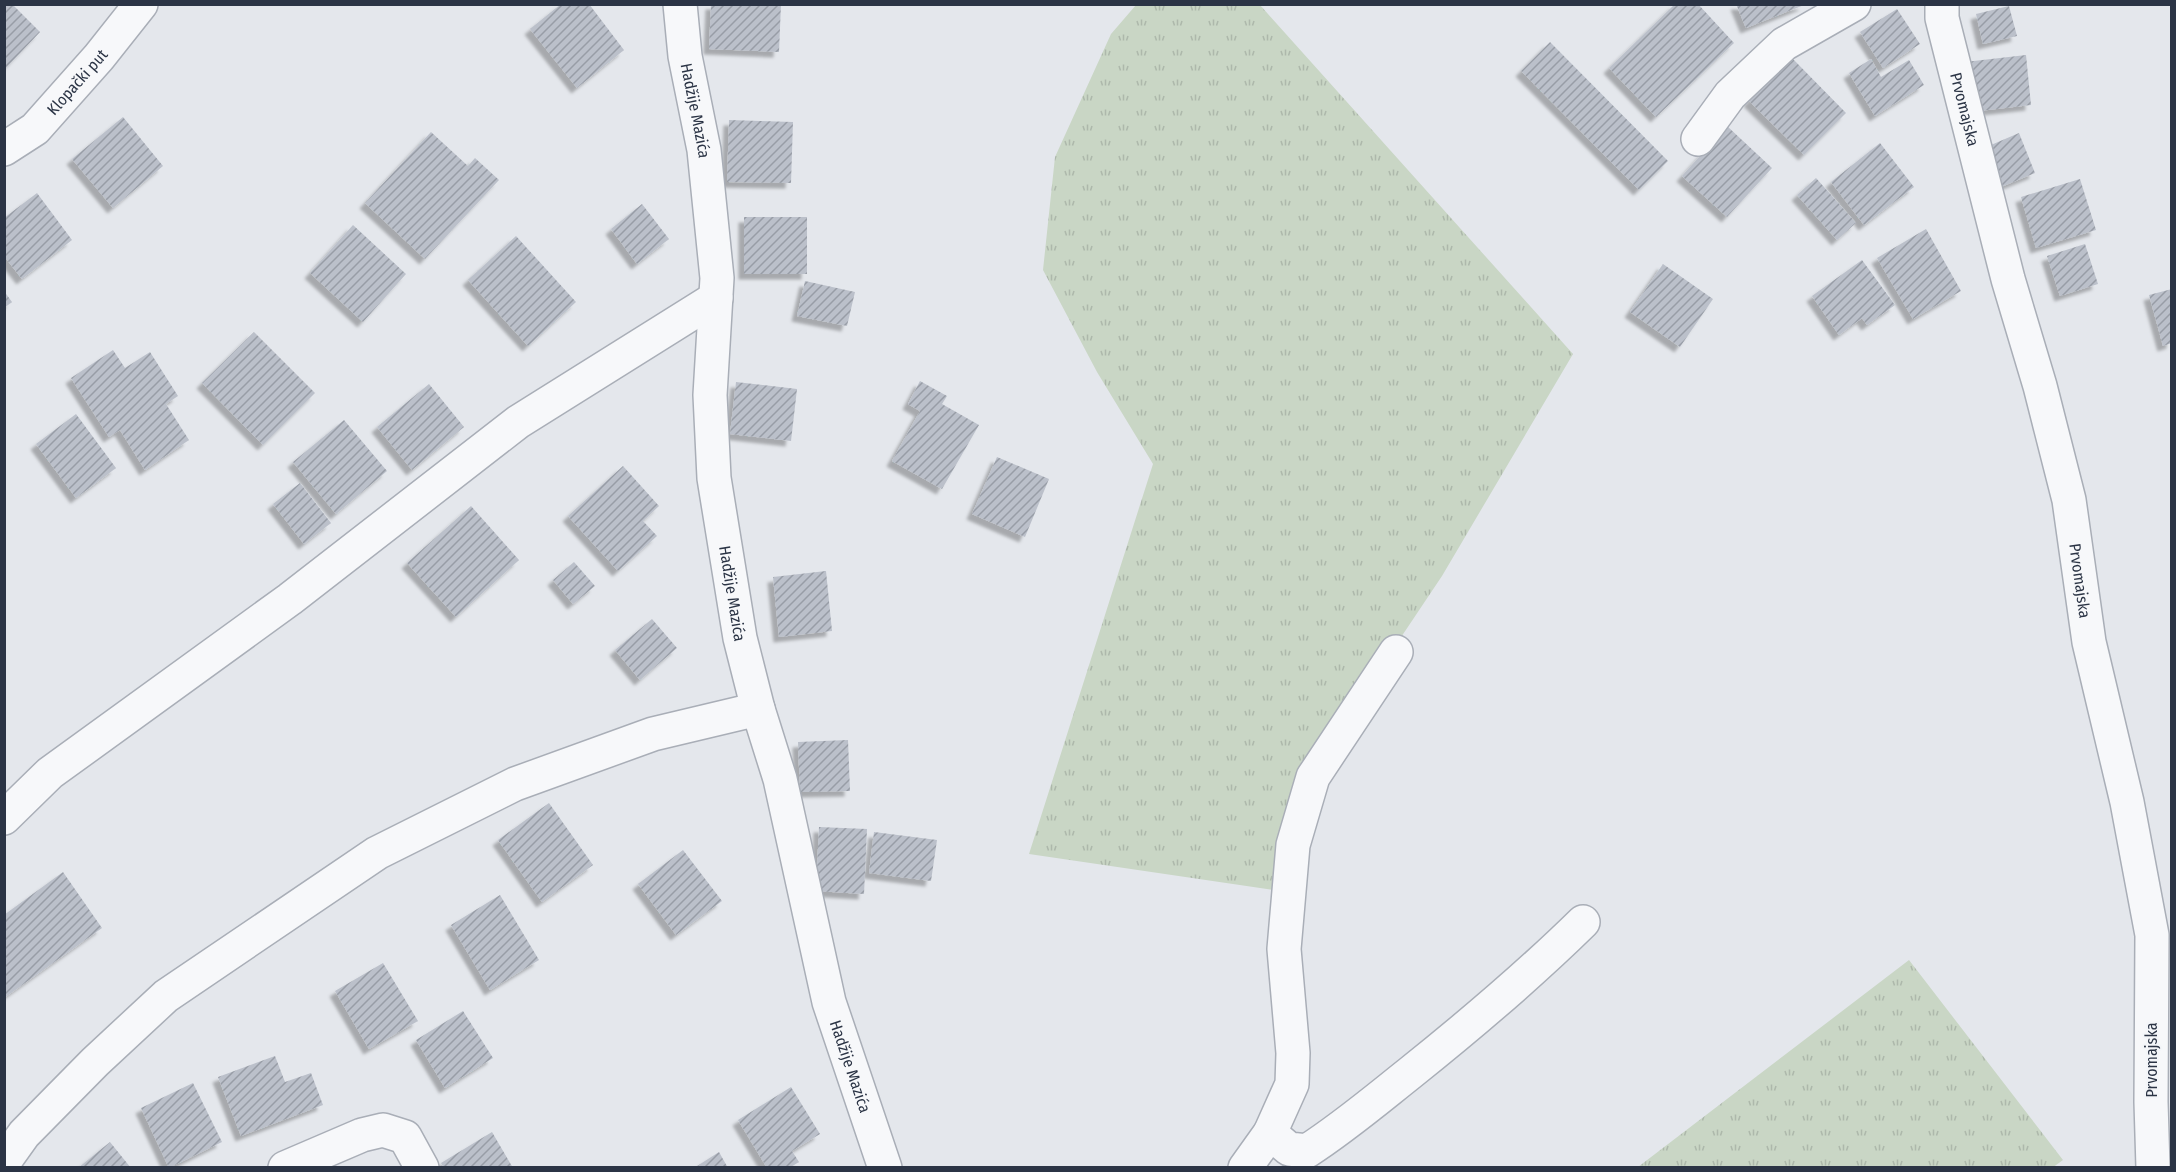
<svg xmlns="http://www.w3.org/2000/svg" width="2176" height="1172" font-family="'Fira Sans Condensed',sans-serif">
<defs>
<pattern id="grass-tufts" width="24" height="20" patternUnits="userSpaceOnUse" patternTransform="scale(1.5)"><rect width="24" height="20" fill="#c9d6c5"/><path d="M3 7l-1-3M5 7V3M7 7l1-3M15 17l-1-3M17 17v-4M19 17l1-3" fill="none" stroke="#adb8ab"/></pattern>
<pattern id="building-hatch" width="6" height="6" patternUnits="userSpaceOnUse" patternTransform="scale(1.5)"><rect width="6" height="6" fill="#bbc0ca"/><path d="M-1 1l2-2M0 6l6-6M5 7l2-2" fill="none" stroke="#989da6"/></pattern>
<filter id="shadow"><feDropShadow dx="-5.5" dy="5.5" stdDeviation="1.5" flood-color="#0004"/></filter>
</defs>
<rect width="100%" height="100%" fill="#e4e7ec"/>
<path fill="url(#grass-tufts)" d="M1136,5H1260L1573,354L1442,576L1292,800L1280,891L1029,854L1153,464L1097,372L1043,270L1055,157L1111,34Z
M1909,960L2063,1160L2052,1168L1638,1167Z"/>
<path fill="url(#building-hatch)" filter="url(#shadow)" d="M4,4H12L40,32L6,68L4,66Z
M561,4H589L624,50L577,88L530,29Z
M711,4H781L779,52L709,49Z
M1675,4H1698L1734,43L1656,117L1609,68Z
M1736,4H1804V5L1746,28Z
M2009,6L2017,36L1983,44L1976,14Z
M1897,9L1920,44L1883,68L1860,32Z
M1550,42L1668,161L1639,190L1521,71Z
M2026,55L2031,105L1970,112L1965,62Z
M1792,58L1846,113L1804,155L1749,101Z
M1871,59L1881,77L1909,60L1924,85L1875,116L1849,73Z
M123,117L163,166L113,208L72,159Z
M729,120L793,122L791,183L727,182Z
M1727,126L1772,168L1727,217L1682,176Z
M431,132L468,166L475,158L499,180L425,259L365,203Z
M2019,133L2035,173L2001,187L1984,148Z
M1880,143L1914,187L1864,225L1831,182Z
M1816,178L1856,223L1837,240L1797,195Z
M2080,179L2096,230L2036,248L2021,197Z
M37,193L72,240L22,279L4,256V218Z
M642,204L669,239L637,264L611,229Z
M744,217H807V274H744Z
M353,225L406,274L363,322L310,273Z
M1926,229L1961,291L1913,319L1877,258Z
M516,236L576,302L528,346L468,280Z
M2085,244L2098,284L2060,296L2047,256Z
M1862,260L1895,305L1867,325L1862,318L1839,335L1812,296Z
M1663,264L1713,299L1680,347L1630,312Z
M805,281L855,292L847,326L797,316Z
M2172,289V343L2163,346L2149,295Z
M4,291L12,302L4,308Z
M254,332L315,393L263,445L202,383Z
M113,350L125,368L150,352L178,396L166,404L189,440L145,470L120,430L109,437L71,378Z
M920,381L947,396L942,404L979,425L942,489L892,461L920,411L908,404Z
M736,382L797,389L791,441L730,434Z
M429,384L464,427L412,470L377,427Z
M76,414L116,468L76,498L36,444Z
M344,420L387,471L336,514L293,462Z
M997,457L1049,479L1025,537L972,514Z
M623,466L659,506L643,521L657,536L618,571L568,516Z
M300,483L331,523L304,544L273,504Z
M471,506L519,560L456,617L407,563Z
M574,562L595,586L573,604L553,580Z
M826,571L832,631L779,637L773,577Z
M652,619L677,648L640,680L615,650Z
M848,740L850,791L800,792L798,742Z
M549,803L593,865L542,902L498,840Z
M819,827L867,829L864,894L816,891Z
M874,832L937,840L931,881L869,873Z
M683,850L722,901L676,935L638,884Z
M63,872L102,928L4,998V915Z
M500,895L539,960L490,990L451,925Z
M383,963L418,1021L369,1049L335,991Z
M463,1011L493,1058L445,1088L416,1040Z
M275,1056L285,1082L311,1073L323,1105L241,1136L218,1077Z
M193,1083L222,1142L169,1168L141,1108Z
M791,1087L820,1134L792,1151L799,1162L789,1168H767L738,1120Z
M492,1132L513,1168H444L441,1163Z
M110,1142L131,1168H78Z
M719,1152L728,1168H694Z"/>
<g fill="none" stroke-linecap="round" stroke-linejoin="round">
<defs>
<g id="minor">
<path id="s1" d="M680,4L685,56L704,150L717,278L710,395L714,478L740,638L758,709L780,779L829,1002L885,1168"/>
<path id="s2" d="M1942,4V18L2008,279L2040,386L2069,500L2089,642L2127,802L2152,935L2151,1102L2153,1168"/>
<path d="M1698,139L1730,95L1784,44L1854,4"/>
<path id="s3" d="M4,149L35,129L99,57L141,4"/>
<path d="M4,818L50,773L290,599L518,422L716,298"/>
<path d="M1270,1133L1289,1149L1307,1151C1343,1128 1376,1100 1410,1073C1470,1025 1528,976 1583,922"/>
<path d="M4,1162L24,1134L95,1062L166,996L377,853L515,784L653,734L758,709"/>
<path d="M285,1168L362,1135L383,1130L405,1137L422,1168"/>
<path d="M1245,1168L1270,1133L1292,1084L1293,1053L1284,949L1293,845L1313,777L1396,652"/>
</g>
</defs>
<use href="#minor" stroke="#a9aeb7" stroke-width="36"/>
<use href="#minor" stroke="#f7f8fa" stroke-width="33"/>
</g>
<g text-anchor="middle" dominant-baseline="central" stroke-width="4.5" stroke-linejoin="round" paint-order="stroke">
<g font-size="16" fill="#2b3445" stroke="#f4f6f9">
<text stroke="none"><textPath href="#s3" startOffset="100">Klopački put</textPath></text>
<text stroke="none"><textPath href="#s2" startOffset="108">Prvomajska</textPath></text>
<text stroke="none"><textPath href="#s1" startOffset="108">Hadžije Mazića</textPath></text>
<text stroke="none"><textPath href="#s2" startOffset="594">Prvomajska</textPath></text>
<text stroke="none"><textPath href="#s1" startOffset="594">Hadžije Mazića</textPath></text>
<text transform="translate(2151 1060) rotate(-90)">Prvomajska</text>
<text stroke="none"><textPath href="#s1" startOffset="1082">Hadžije Mazića</textPath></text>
</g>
</g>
<rect width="2176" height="1172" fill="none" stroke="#2b3445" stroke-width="12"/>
</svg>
